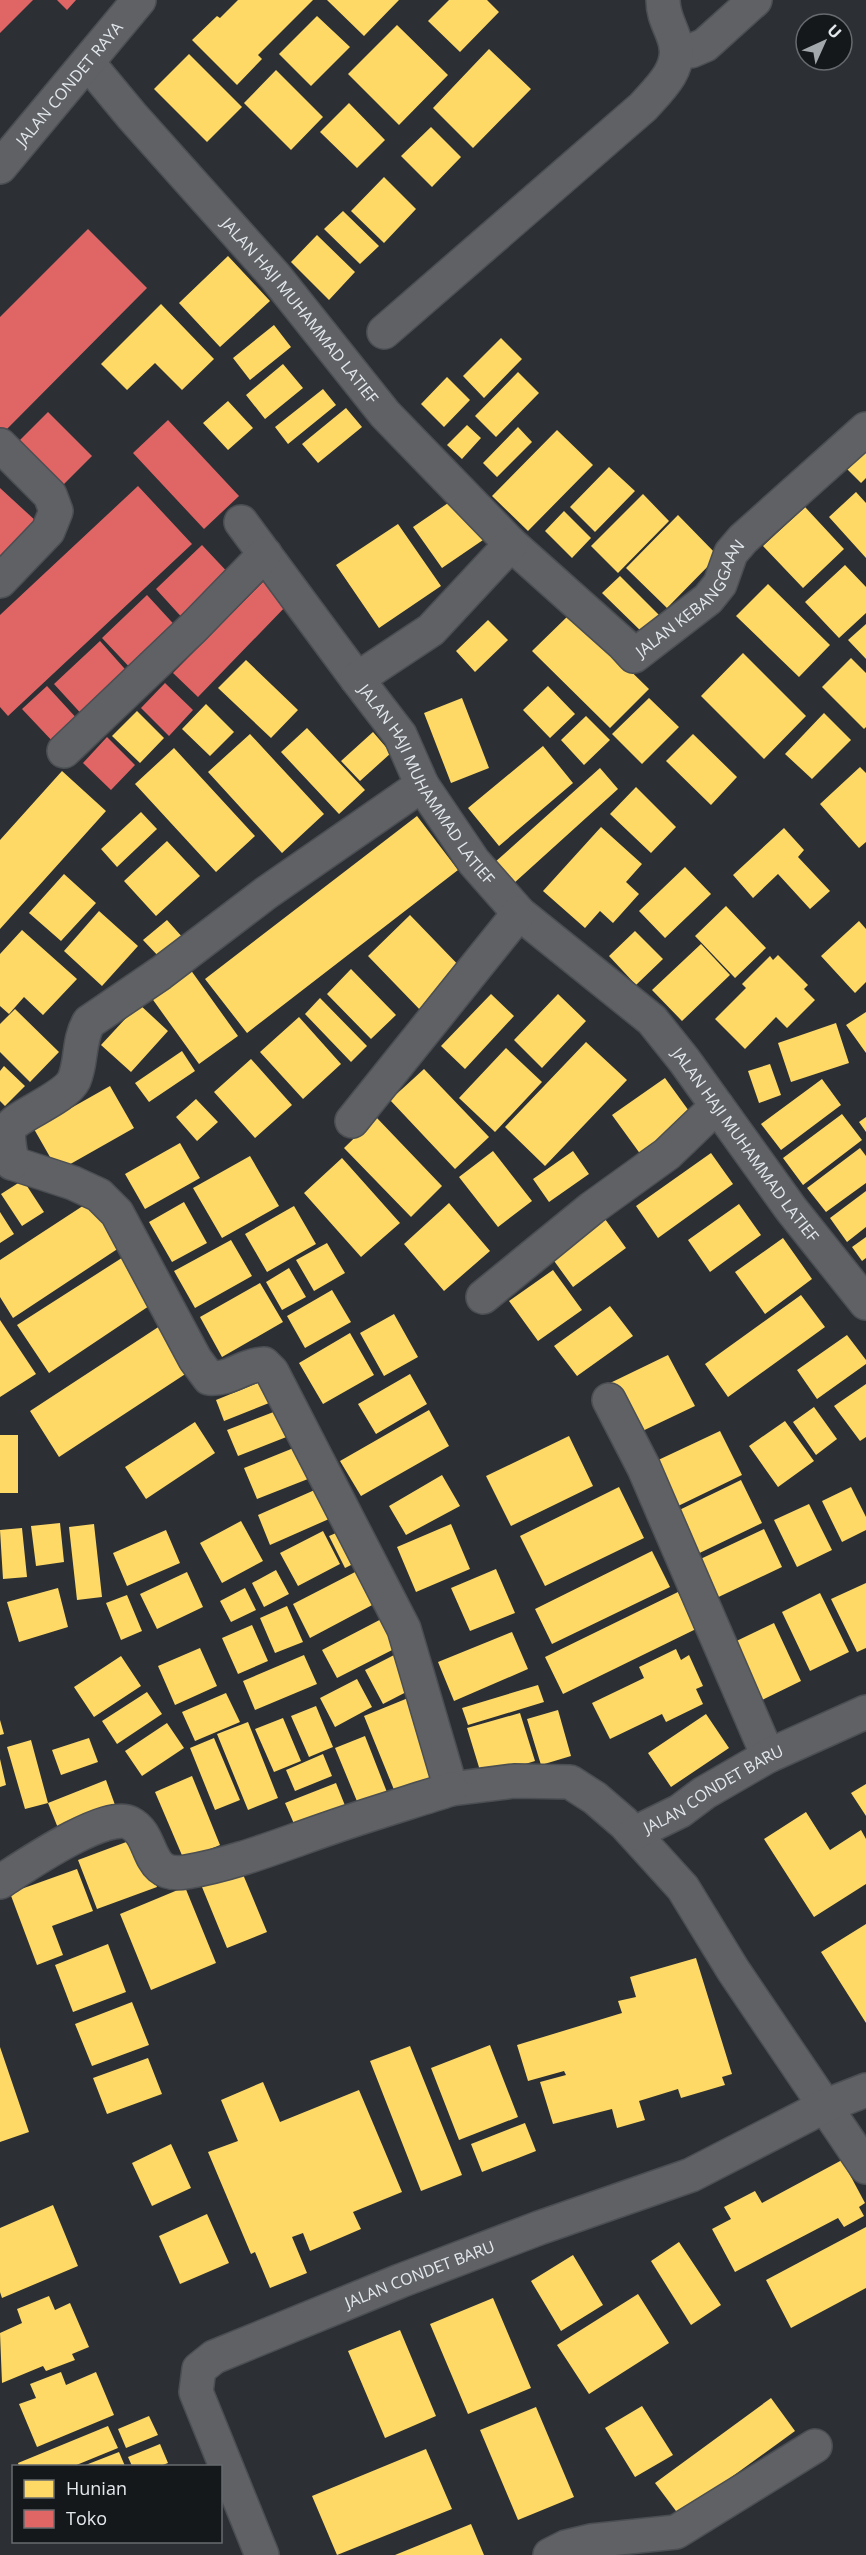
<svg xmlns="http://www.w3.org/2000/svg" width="866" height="2555" font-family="'Open Sans',sans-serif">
<rect width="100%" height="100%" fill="#2c3034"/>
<path fill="#ffd966" d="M238,0H313L258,55L262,59L237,85L192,40L217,16L220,18Z
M327,0H399L364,36Z
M449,0H487L499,12L460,52L428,21Z
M317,16L350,47L311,86L279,54Z
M397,25L448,75L399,125L348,74Z
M489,49L531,89L473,148L433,108Z
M189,54L242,107L207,142L154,89Z
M276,70L323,117L291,150L244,103Z
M349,103L385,140L357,168L320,132Z
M431,127L461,157L432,187L401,156Z
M384,177L416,209L384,243L351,211Z
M343,211L379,246L360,264L324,229Z
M317,235L355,272L329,300L291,262Z
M228,256L270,301L220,347L179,303Z
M161,304L214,359L182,390L155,363L127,390L101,364Z
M274,325L291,347L250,380L233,358Z
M501,338L522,359L484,398L463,376Z
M283,364L303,388L265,419L246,395Z
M518,372L539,393L496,437L475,416Z
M447,377L470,400L444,427L421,404Z
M323,389L336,405L288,444L275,427Z
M228,401L253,428L228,450L203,423Z
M346,408L362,427L318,463L302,444Z
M467,425L481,438L462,459L447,445Z
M518,427L532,442L497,477L483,463Z
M557,430L593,465L528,531L492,496Z
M866,438V478L861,483L841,463Z
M609,467L635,491L595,532L570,507Z
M856,492L866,503V558L829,517Z
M643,494L669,521L618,573L591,546Z
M454,499L483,540L442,568L413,527Z
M805,507L844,549L803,588L763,546Z
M564,511L591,538L572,558L545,531Z
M678,515L718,556L667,608L626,568Z
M398,524L441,586L379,628L336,565Z
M845,565L866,587V613L839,638L805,602Z
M620,576L661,617L645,635L602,593Z
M768,584L830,645L799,677L736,616Z
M571,613L649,689L610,728L532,651Z
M488,620L508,640L475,672L456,651Z
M866,624V659L848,640Z
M743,653L806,716L764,759L701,696Z
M851,658L866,673V727L864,729L822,687Z
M246,660L298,710L271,738L218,688Z
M548,686L575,714L550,738L523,710Z
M462,698L489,768L451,783L424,713Z
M649,698L679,727L642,764L612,734Z
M206,704L234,732L210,756L182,729Z
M137,711L164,738L140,763L112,736Z
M824,713L851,740L812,779L785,754Z
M586,716L610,740L584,765L561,740Z
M307,728L365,790L339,814L281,752Z
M373,732L391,753L360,781L341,761Z
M250,734L324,814L282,853L208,772Z
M693,734L737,777L711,805L666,761Z
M543,746L573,783L499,846L468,808Z
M174,748L255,836L216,872L135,784Z
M860,767L866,773V842L859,848L820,804Z
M600,768L618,789L513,884L494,863Z
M62,771L106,811L0,929V840Z
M636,787L676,827L651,853L610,814Z
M141,812L157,829L117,867L101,849Z
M417,816L458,870L247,1033L205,979Z
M601,827L642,864L626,882L639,894L613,923L600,911L585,928L543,891Z
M784,828L804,850L798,857L830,891L810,909L778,874L753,898L733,875Z
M167,841L200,876L156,916L124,881Z
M685,867L711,894L665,938L639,911Z
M64,874L96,903L61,941L29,913Z
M726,906L766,948L735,978L695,936Z
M99,911L138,946L102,986L64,951Z
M410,915L467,974L425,1015L368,956Z
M167,920L184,939L162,960L143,940Z
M859,921L866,929V982L855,993L821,956Z
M22,930L77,979L43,1015L24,997L9,1014L0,1006V954Z
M635,931L663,959L636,985L609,956Z
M701,944L730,975L682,1021L652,990Z
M778,955L808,985L804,989L815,1000L787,1028L776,1017L745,1049L715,1019L746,988L742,984L770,956L773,960Z
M190,969L238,1036L199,1064L151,997Z
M351,969L396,1015L371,1039L327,994Z
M491,994L514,1016L465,1069L441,1046Z
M558,994L586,1021L542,1068L514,1040Z
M320,998L367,1046L351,1062L305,1014Z
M139,1004L168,1031L131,1072L101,1045Z
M15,1009L59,1052L30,1082L0,1052V1024Z
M866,1012V1053L846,1025Z
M299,1017L341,1064L303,1099L260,1052Z
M836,1023L849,1063L791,1082L778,1043Z
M586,1042L627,1080L545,1166L505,1127Z
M506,1048L542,1082L495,1132L459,1098Z
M182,1051L195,1071L149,1102L135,1083Z
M251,1059L292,1105L255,1138L214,1092Z
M770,1064L781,1095L759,1103L748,1071Z
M4,1066L25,1086L5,1106L0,1101V1071Z
M424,1069L489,1137L455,1169L390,1100Z
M665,1078L694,1118L641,1155L612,1115Z
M822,1079L841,1105L781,1150L761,1124Z
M110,1086L134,1128L58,1171L34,1129Z
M196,1099L218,1122L197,1141L176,1117Z
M842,1114L862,1140L803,1185L783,1158Z
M376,1117L442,1186L411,1217L344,1148Z
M866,1117V1132L859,1122Z
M180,1143L200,1178L145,1209L125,1174Z
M860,1148L866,1156V1183L826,1212L807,1188Z
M493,1151L532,1201L498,1227L459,1177Z
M573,1151L589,1174L549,1202L533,1179Z
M711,1153L733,1184L658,1238L636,1206Z
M250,1156L279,1206L222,1238L193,1188Z
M342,1158L400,1223L361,1257L304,1193Z
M23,1180L44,1212L22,1226L1,1194Z
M866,1191V1227L847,1242L830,1218Z
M95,1198L125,1244L13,1318L0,1297V1260Z
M184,1202L207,1243L172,1262L149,1222Z
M449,1203L490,1251L444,1291L404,1244Z
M739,1204L761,1235L710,1272L688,1240Z
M294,1206L316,1244L267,1272L245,1234Z
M0,1212L14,1234L0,1243Z
M605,1219L626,1248L573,1287L552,1258Z
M866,1237V1258L862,1261L852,1247Z
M783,1238L812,1279L765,1314L735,1272Z
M231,1240L252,1276L195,1308L174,1271Z
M327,1243L345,1273L314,1291L296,1260Z
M128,1254L158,1300L49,1373L17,1325Z
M289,1268L306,1297L282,1310L266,1282Z
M553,1270L582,1310L538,1341L509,1301Z
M260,1283L283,1322L222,1357L200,1317Z
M332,1290L351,1322L305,1348L287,1316Z
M801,1295L825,1327L728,1397L705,1364Z
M610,1306L633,1336L577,1376L554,1346Z
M394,1314L418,1357L384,1376L360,1333Z
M0,1320L36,1374L0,1397Z
M166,1322L196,1367L59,1457L30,1411Z
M350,1333L374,1375L323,1404L299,1363Z
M847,1335L866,1360V1364L817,1399L797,1370Z
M668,1355L695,1406L634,1435L608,1384Z
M410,1374L427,1404L376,1434L358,1404Z
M270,1378L279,1399L224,1421L216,1400Z
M866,1384V1437L860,1441L834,1406Z
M814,1407L837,1439L816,1455L793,1422Z
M284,1408L294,1434L238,1456L227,1430Z
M429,1410L449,1446L361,1496L340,1461Z
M785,1421L814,1461L778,1487L749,1446Z
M195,1422L215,1453L146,1499L125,1467Z
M720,1431L742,1475L676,1507L654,1462Z
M0,1435H18V1493H0Z
M569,1436L593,1486L511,1526L486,1476Z
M301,1445L313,1477L257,1499L244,1468Z
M442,1475L460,1506L406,1535L389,1506Z
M741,1480L762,1523L687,1559L667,1516Z
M326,1485L338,1515L270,1545L258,1515Z
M619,1487L644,1538L545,1586L520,1536Z
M851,1487L866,1517V1530L842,1542L822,1501Z
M809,1504L832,1550L797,1567L774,1520Z
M241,1521L263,1561L222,1583L200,1543Z
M60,1523L64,1562L36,1566L31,1526Z
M94,1524L102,1597L77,1600L69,1527Z
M451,1524L470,1569L416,1592L397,1547Z
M350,1527L365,1558L345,1568L329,1536Z
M22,1528L27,1577L3,1579L0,1530Z
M764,1529L782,1567L710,1601L692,1563Z
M166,1530L180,1563L127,1586L113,1553Z
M323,1531L340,1564L298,1586L280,1553Z
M652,1551L670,1587L552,1644L535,1609Z
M496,1569L515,1613L470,1631L451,1588Z
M276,1570L289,1594L264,1607L252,1583Z
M359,1570L376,1603L310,1638L293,1604Z
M187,1572L203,1607L157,1629L140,1594Z
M866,1583V1648L857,1652L831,1599Z
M58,1588L68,1627L19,1642L7,1602Z
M245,1588L256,1610L231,1622L220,1601Z
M678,1592L696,1629L563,1694L545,1657Z
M820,1593L849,1652L810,1671L782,1612Z
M127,1595L142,1631L121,1640L106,1603Z
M287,1606L303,1642L275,1653L260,1618Z
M391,1614L406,1643L337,1678L322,1650Z
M774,1623L801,1681L752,1705L724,1647Z
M252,1625L268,1661L238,1674L222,1638Z
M512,1632L528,1669L454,1701L438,1662Z
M200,1648L217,1686L175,1705L158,1666Z
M676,1649L681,1660L689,1655L703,1686L696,1689L703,1704L666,1722L662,1714L610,1739L592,1703L644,1678L639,1667Z
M396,1654L414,1688L383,1704L365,1670Z
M304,1655L317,1684L255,1710L243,1681Z
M121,1656L141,1686L94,1717L74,1687Z
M357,1679L372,1707L335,1727L320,1698Z
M538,1685L544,1702L468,1725L462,1708Z
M147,1692L162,1714L117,1744L102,1721Z
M226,1693L240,1722L195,1741L182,1712Z
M413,1696L448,1783L399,1802L364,1716Z
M316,1706L333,1747L309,1757L291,1716Z
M558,1710L571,1756L541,1765L527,1719Z
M520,1713L535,1761L482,1777L467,1728Z
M706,1714L729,1748L671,1787L648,1753Z
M283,1718L301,1761L274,1772L255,1729Z
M0,1720L4,1734L0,1735Z
M248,1722L278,1798L248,1810L217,1734Z
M167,1723L184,1748L142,1776L125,1751Z
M365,1736L390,1800L361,1811L335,1748Z
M89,1738L98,1762L61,1775L52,1750Z
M214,1738L240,1800L215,1810L190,1748Z
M31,1740L48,1803L106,1780L119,1816L62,1838L48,1803L25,1809L7,1747Z
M323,1754L332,1776L295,1791L286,1770Z
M0,1759L6,1785L0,1787Z
M192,1776L220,1845L184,1860L155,1792Z
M336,1783L348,1813L298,1833L285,1803Z
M866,1784V1816L851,1793Z
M806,1812L830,1850L861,1830L866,1839V1884L814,1917L764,1839Z
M137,1838L157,1887L97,1909L78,1860Z
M77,1869L93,1911L52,1926L63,1955L37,1965L10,1893Z
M242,1872L267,1932L227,1948L202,1887Z
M185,1887L216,1963L151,1990L120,1914Z
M866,1924V2023L821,1952Z
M108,1944L126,1992L73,2012L55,1965Z
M696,1958L732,2074L722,2077L725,2085L681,2098L678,2089L639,2101L645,2120L617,2128L612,2109L553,2124L540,2082L566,2075L564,2071L528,2081L517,2045L622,2013L618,2001L636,1997L630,1977Z
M132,2002L149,2045L92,2066L75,2024Z
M490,2045L518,2117L459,2140L431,2068Z
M410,2046L462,2175L421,2191L370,2061Z
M0,2047L29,2132L0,2142Z
M148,2058L162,2094L107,2114L93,2078Z
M263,2082L280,2122L359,2090L402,2192L353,2212L361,2229L310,2251L303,2233L292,2237L307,2273L270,2288L255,2252L251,2254L208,2152L238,2141L221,2100Z
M525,2123L536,2151L482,2172L471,2144Z
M171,2144L191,2188L152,2206L132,2163Z
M842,2160L865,2203L859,2207L864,2216L844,2227L838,2218L735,2272L712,2229L731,2219L724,2207L755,2191L762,2203Z
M53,2205L78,2266L2,2298L0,2292V2228Z
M207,2214L229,2263L180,2284L159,2236Z
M866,2227V2288L791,2328L766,2280Z
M679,2242L721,2305L691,2325L651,2261Z
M573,2255L603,2305L561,2331L531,2281Z
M638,2294L669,2343L589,2394L557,2345Z
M49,2296L55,2310L70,2303L89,2347L72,2354L75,2360L46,2371L43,2366L2,2383L0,2333L22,2323L17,2309Z
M493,2298L531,2388L468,2414L430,2324Z
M400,2330L436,2416L385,2438L348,2351Z
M61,2372L66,2385L96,2372L114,2415L37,2447L19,2404L36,2398L30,2384Z
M771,2398L795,2431L679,2515L655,2483Z
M642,2406L673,2455L635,2477L605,2428Z
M536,2407L574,2497L518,2520L480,2430Z
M149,2416L158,2435L126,2448L118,2429Z
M108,2426L118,2448L74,2466H19L18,2463Z
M160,2444L168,2463L160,2466H132L128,2457Z
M426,2449L452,2509L337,2555L312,2496Z
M119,2452L125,2466H83Z
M471,2524L484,2555H395Z"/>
<path fill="#e06666" d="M0,0H33L0,33Z
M57,0H76L67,10Z
M88,229L147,288L2,434L0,433V317Z
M48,412L92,456L58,490L14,446Z
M168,420L239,496L204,529L133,453Z
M138,486L192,544L8,716L0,707V615Z
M0,488L37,522L0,562Z
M202,545L233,578L186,622L156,589Z
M264,581L288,604L198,697L173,673Z
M147,595L181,632L136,674L102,638Z
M100,641L132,677L86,719L54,684Z
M165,683L193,710L169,736L141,708Z
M47,686L80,722L56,745L22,709Z
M107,737L135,765L111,790L83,763Z"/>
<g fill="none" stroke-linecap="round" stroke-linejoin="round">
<defs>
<g id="minor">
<path d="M676,47L691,51L705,45L755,0"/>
<path id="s1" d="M88,63L132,116L275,276L385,414L511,544L623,644L634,656L708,599L720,584L731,553L743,539L866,429"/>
<path id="s2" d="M0,167L139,0"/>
<path d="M384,332L643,107C658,90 680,71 676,46C673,29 663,19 663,0"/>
<path d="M0,445L50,495L56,511L48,531L0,581"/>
<path d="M241,522L357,679"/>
<path id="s3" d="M511,544L431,630L357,679L400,735L422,785L474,862L519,913L652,1020L684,1060L791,1209L866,1303"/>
<path d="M64,751L194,627L265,554"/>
<path d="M352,1121L519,913"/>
<path d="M12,1163L73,1183L99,1195L117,1213L195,1359L209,1378C232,1380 242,1365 264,1364L272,1372L404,1629L451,1789L514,1781L570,1782L595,1798L624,1823L683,1888L733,1970L866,2167"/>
<path d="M12,1163C11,1153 7,1140 9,1130C11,1117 64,1100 74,1080C82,1062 78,1040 89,1022L161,973L266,893L422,785"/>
<path d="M483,1297L592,1208L667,1154L717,1106"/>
<path d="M609,1400L644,1468L768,1756"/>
<path id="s4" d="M635,1833L680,1811L704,1793L768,1756L866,1712"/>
<path d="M0,1882C22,1868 106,1810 130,1823C156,1836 144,1879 186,1872C235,1864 283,1844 330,1828C370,1814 411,1802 451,1789"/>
<path id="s5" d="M262,2555L196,2392L199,2369L214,2357L400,2281L539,2228L691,2175L825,2106L866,2090"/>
<path d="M550,2555L566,2547L591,2541L676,2532L815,2446"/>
</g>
</defs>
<use href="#minor" stroke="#4b4e52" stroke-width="36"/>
<use href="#minor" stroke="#5f6165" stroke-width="33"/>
</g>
<g text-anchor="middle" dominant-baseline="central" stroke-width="6" stroke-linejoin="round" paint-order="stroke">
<g font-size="16" fill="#e3e8ed" stroke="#15181b">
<text stroke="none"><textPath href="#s2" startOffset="108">JALAN CONDET RAYA</textPath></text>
<text stroke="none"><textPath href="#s1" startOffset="326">JALAN HAJI MUHAMMAD LATIEF</textPath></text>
<text stroke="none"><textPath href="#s1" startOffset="890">JALAN KEBANGGAAN</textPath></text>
<text stroke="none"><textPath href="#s3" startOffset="333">JALAN HAJI MUHAMMAD LATIEF</textPath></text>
<text stroke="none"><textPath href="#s3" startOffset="819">JALAN HAJI MUHAMMAD LATIEF</textPath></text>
<text stroke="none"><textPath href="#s4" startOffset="90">JALAN CONDET BARU</textPath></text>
<text stroke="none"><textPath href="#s5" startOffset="440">JALAN CONDET BARU</textPath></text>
</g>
</g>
<rect x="12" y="2465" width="210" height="78" fill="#15181b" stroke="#676b6f" stroke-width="1.5"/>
<rect x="24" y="2480" width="30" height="18" fill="#ffd966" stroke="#676b6f" stroke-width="1.5"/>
<text x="66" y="2495" font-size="18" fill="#e3e8ed">Hunian</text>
<rect x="24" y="2510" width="30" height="18" fill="#e06666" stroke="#676b6f" stroke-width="1.5"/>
<text x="66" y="2525" font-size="18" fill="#e3e8ed">Toko</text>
<g transform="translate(824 42) rotate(45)"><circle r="28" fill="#15181b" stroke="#676b6f" stroke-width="1.5"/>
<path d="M0-4.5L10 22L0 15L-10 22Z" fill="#a3a8ac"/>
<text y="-9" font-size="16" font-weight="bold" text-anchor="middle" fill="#e3e8ed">U</text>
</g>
</svg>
